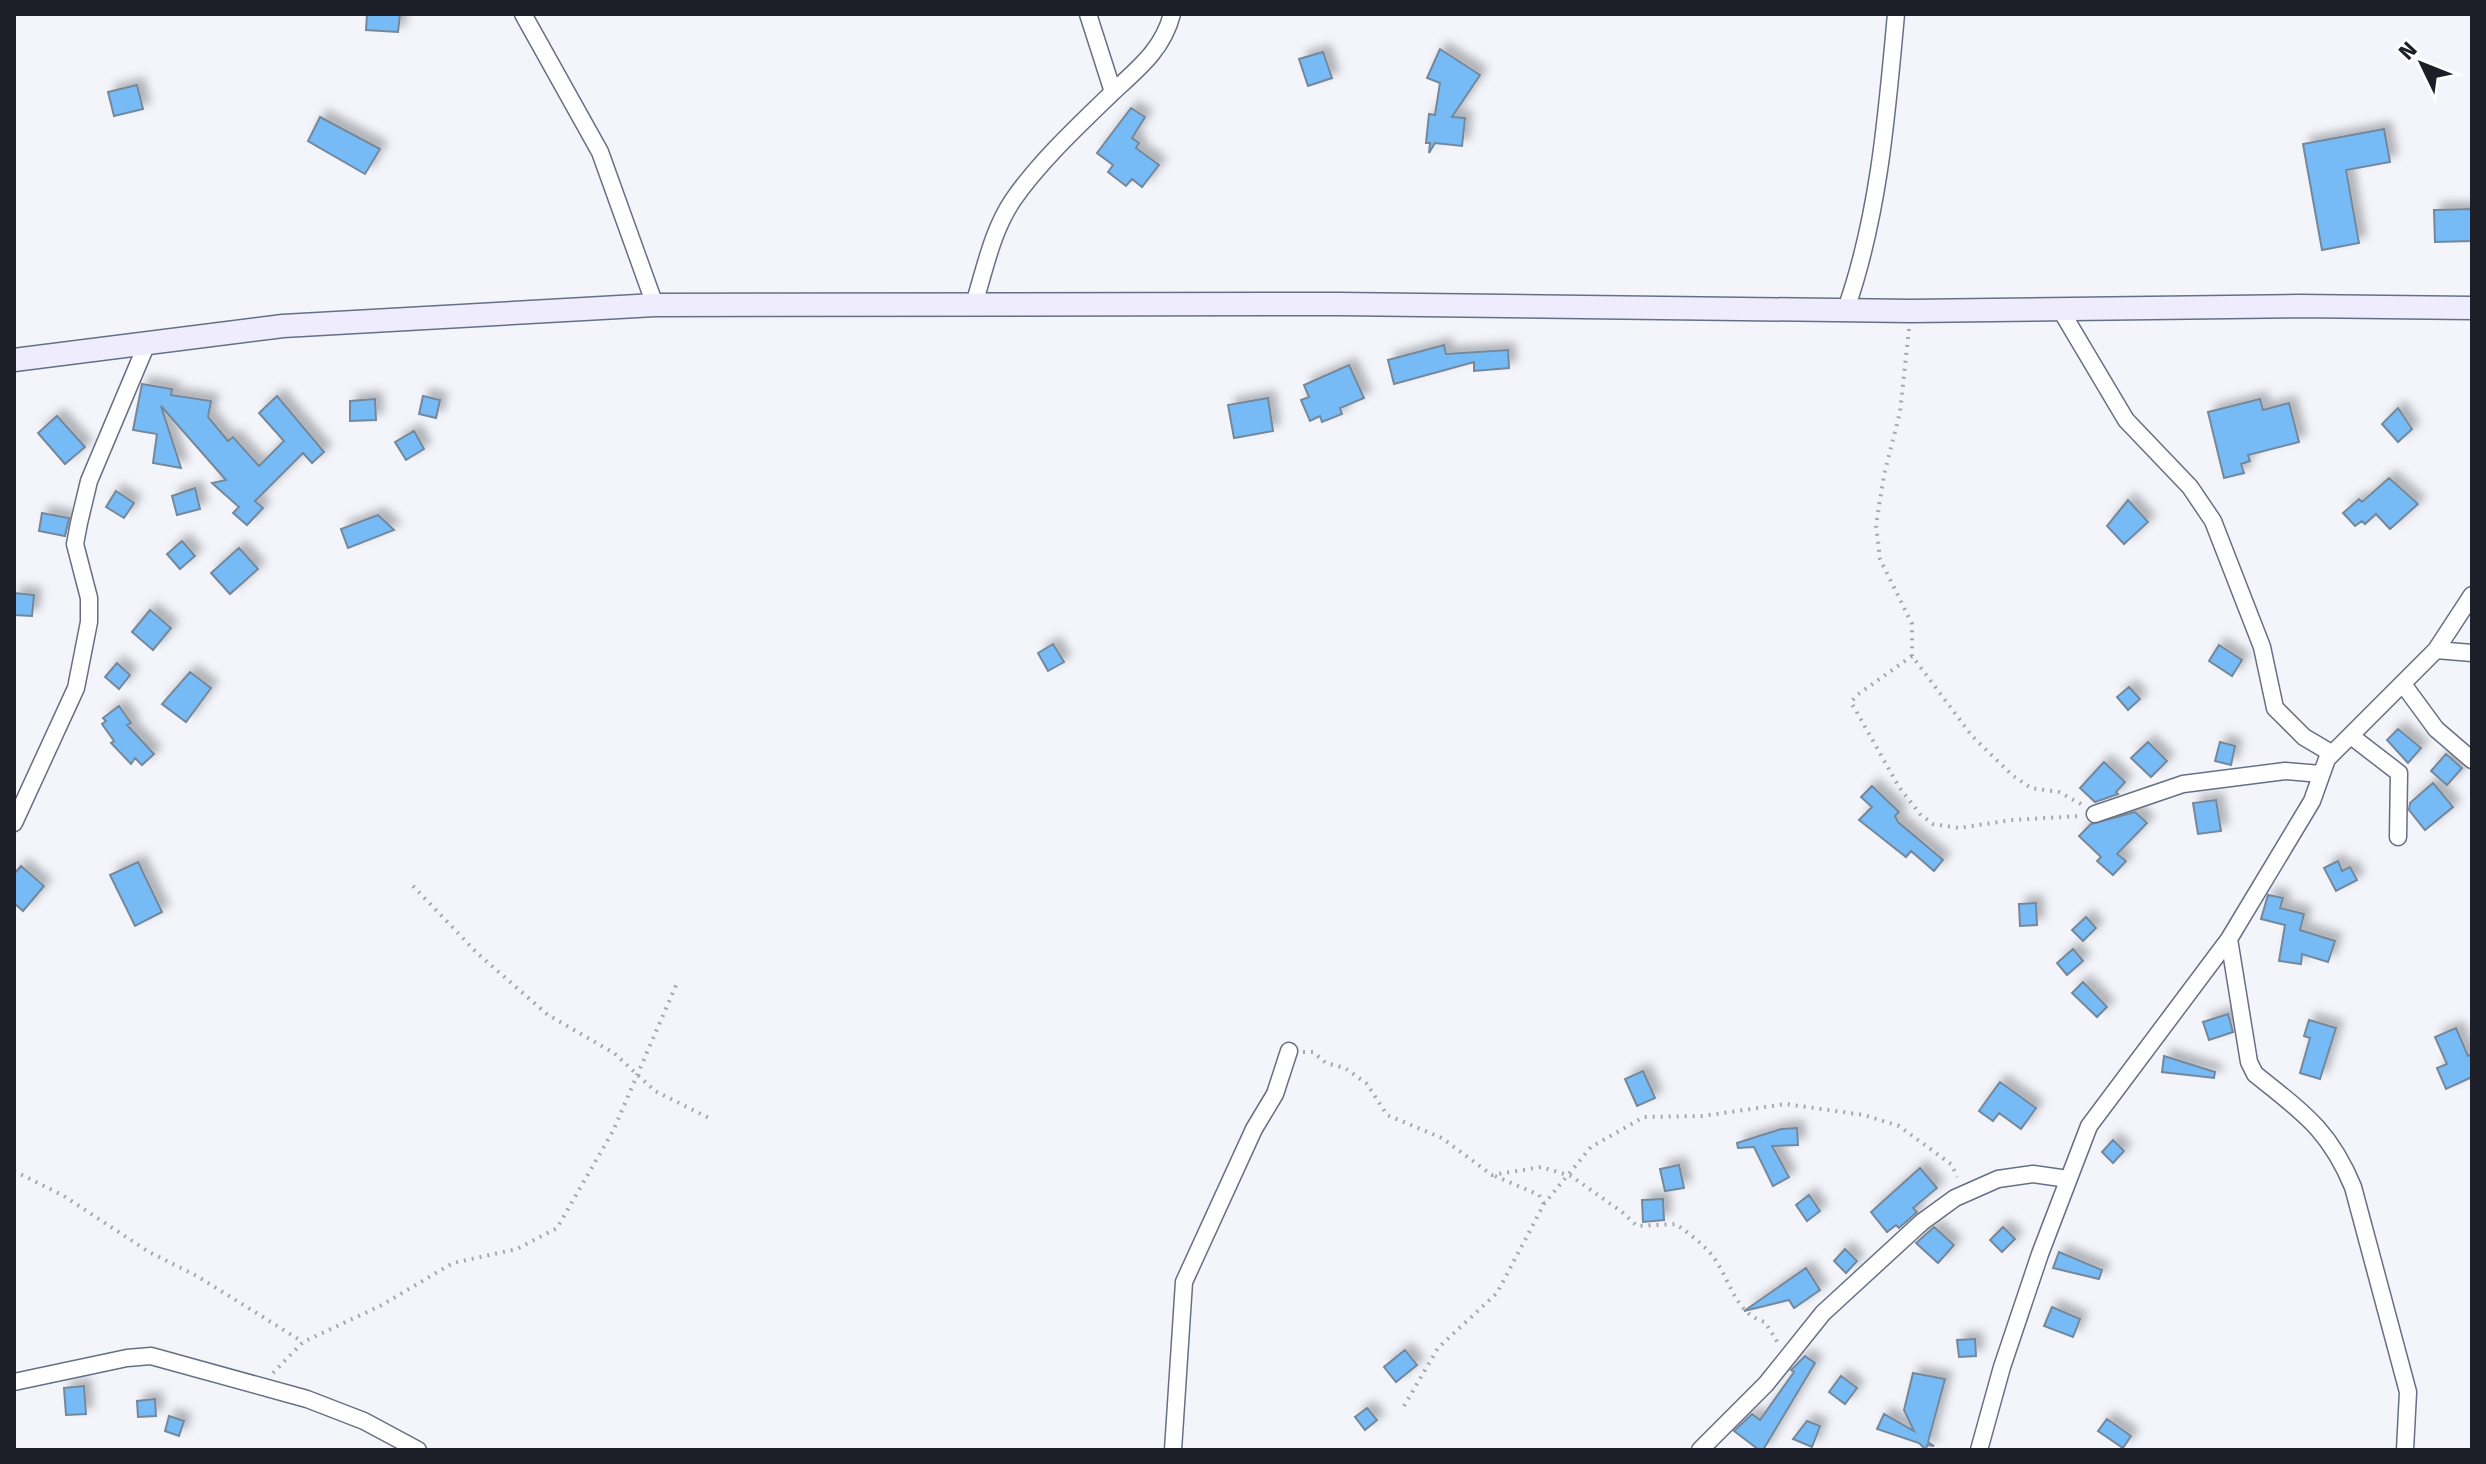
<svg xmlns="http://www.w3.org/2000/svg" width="2486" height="1464" font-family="'Fira Sans',sans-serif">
<defs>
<filter id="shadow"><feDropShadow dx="7" dy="-7" stdDeviation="4" flood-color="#0004"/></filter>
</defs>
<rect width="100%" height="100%" fill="#f3f5fb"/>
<path fill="#77bbf6" stroke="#74889b" stroke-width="2" filter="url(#shadow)" d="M367,14H400L398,32L366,30Z
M1440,49L1480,75L1452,117L1465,118L1462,146L1435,143L1429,153L1430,143H1426L1429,114L1435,115L1440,83L1427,78Z
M1323,52L1332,78L1308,86L1299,59Z
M137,85L143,109L114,116L108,92Z
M1131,108L1145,117L1132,138L1139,143L1136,148L1159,165L1142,187L1132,179L1126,186L1108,172L1113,165L1097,153Z
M320,117L380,149L365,174L308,141Z
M2384,129L2390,162L2346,170L2359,243L2322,250L2303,144Z
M2472,209V241L2435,242L2434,210Z
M1444,345L1446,354L1508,350L1509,368L1474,371V362L1394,384L1388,360Z
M1349,365L1364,398L1340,408L1342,414L1322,422L1320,416L1310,421L1301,400L1309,397L1304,385Z
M142,384L172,389L171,395L211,401L208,417L228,441L233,437L259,466L284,441L259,413L277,396L324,452L312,463L303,453L255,501L263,508L247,525L233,513L239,507L212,483L226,480L161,406L181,468L153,463L157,434L133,430Z
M423,396L440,400L436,418L419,414Z
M1268,398L1273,431L1234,438L1228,405Z
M375,399L376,420L350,421V401Z
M2260,399L2263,410L2289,403L2299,442L2248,455L2250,461L2241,464L2244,473L2224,478L2208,412Z
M2398,408L2412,429L2398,442L2382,424Z
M57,416L85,447L65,464L38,433Z
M414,431L424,449L406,460L395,442Z
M2389,478L2418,504L2390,529L2376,514L2365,524L2362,521L2355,526L2343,513L2359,499L2362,502Z
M195,488L200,509L177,515L172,496Z
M116,491L134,503L124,518L106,507Z
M2128,500L2148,522L2124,544L2107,526Z
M42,513L69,518L65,536L39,531Z
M378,515L394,530L348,548L341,529Z
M182,541L195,556L180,569L167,554Z
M239,548L258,569L230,594L211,573Z
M14,593L34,595L32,616L14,615Z
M150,610L171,628L153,650L132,632Z
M1053,644L1064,662L1048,671L1038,653Z
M2219,645L2242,660L2232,676L2209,661Z
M117,663L130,675L119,689L105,677Z
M190,672L211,688L186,722L162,704Z
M2129,687L2140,699L2128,710L2117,697Z
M119,706L131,723L127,725L154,754L142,765L135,758L131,764L111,743L114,741L102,724L106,721L103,718Z
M2398,729L2421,748L2408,763L2387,740Z
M2148,742L2167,761L2151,777L2131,758Z
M2220,742L2235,746L2231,765L2215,761Z
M2446,754L2462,768L2447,785L2431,771Z
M2104,762L2125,782L2116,792L2118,794L2095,802L2080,788Z
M2433,783L2453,807L2425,830L2409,810L2410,803Z
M1872,786L1899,812L1895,816L1898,822L1943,860L1934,871L1911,851L1906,857L1859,820L1872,807L1861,797Z
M2216,800L2221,831L2198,834L2193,803Z
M2135,812L2147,823L2117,854L2126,861L2113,875L2097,861L2101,857L2079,836L2091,824Z
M2338,861L2342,871L2350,867L2357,880L2336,891L2324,868Z
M138,862L162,912L135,926L110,875Z
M21,866L44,886L23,911L14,903V874Z
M2268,895L2283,898L2280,908L2304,914L2300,930L2335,941L2328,962L2302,954L2301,964L2279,961L2285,925L2261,919Z
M2036,903L2037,925L2020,926L2019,904Z
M2086,917L2096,928L2083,941L2072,930Z
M2073,949L2083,961L2067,975L2057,963Z
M2083,982L2107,1007L2097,1017L2072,993Z
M2228,1014L2233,1032L2209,1040L2203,1022Z
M2309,1020L2336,1028L2320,1079L2300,1073L2310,1038L2304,1036Z
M2456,1028L2468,1056L2472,1054V1077L2446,1089L2437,1068L2447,1064L2435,1037Z
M2164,1056L2215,1072L2214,1078L2162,1072Z
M1643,1071L1655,1098L1637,1106L1625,1079Z
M2000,1082L2036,1108L2021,1129L1999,1113L1993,1121L1979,1111Z
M1797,1128L1798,1145L1772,1146L1789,1177L1773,1186L1754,1147L1738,1148L1737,1143L1781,1129Z
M2113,1140L2124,1151L2113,1163L2102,1152Z
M1679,1165L1684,1188L1665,1191L1660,1169Z
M1920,1168L1937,1188L1913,1208L1917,1212L1899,1228L1896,1225L1887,1232L1871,1212Z
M1809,1195L1820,1211L1807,1221L1796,1205Z
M1663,1199L1664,1220L1643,1222L1642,1200Z
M1934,1227L1954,1245L1938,1263L1916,1243Z
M2003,1227L2015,1239L2002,1252L1990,1240Z
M1845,1249L1857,1261L1846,1273L1834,1261Z
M2059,1252L2102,1270L2099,1279L2053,1268Z
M1806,1268L1820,1290L1794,1308L1789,1300L1744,1311Z
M2052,1307L2080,1319L2073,1337L2044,1326Z
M1975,1339L1976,1356L1959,1357L1957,1340Z
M1405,1350L1417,1365L1396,1382L1384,1367Z
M1805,1356L1815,1363L1763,1450H1759L1734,1431L1752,1414L1760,1420L1794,1372L1791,1370Z
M1913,1373L1945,1379L1928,1442L1934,1446L1927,1445L1926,1450L1919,1443L1877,1429L1884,1414L1914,1431L1904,1410Z
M1841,1376L1857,1388L1845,1404L1829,1392Z
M84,1386L86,1414L66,1415L64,1388Z
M155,1399L156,1416L138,1417L137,1401Z
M1367,1408L1377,1420L1365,1430L1355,1417Z
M169,1416L184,1421L179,1436L165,1431Z
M2107,1419L2131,1436L2123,1448L2098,1431Z
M1807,1421L1820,1426L1812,1447L1793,1439Z"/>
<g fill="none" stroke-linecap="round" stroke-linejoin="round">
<defs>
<path id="street" d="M523,14L600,152L655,305
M1088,14L1113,92
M974,304C985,269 992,231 1013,200C1040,161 1080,124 1114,91C1139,68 1163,49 1172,14
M1846,309C1879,215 1887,113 1896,14
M2060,309L2126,420L2190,487L2213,521L2262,647L2275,708L2304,737L2331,753
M2436,650L2472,653
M2403,684L2436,729L2472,760
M2351,736L2399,773L2398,837
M2095,814L2183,784L2285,771L2321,774
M14,823L76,688L89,622V598L75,544L79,523L89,481L148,341
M2229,939L2249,1062L2255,1074C2302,1112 2329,1129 2353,1187L2408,1392L2405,1450
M14,1382L127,1358L151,1356L307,1399L364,1421L418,1450
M1173,1450L1184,1282L1254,1129L1275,1094L1289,1051
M1700,1450L1766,1384L1823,1313L1922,1222L1955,1198L1998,1179L2033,1174L2068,1179
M1979,1450L2002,1367L2040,1254L2089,1126L2229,939L2312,801L2327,759L2436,650L2472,595"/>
<path id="secondary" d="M14,360L283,326L655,305L1339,304L1911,311L2298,306L2472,308"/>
</defs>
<use href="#street" stroke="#666f85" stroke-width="19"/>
<use href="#secondary" stroke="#666f85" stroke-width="25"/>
<path stroke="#a6a8af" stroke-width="4" stroke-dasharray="2 6" stroke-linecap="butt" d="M1909,329L1900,412L1884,475L1876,525L1880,559L1912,624V656L1972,736L2012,775L2031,788L2059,792L2081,804
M1912,656L1857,695L1851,702L1899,787L1920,814L1933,824L1959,828L2012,820L2081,816
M413,886L478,954L548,1015L614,1053L655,1091L713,1120
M1303,1052H1313L1326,1063L1345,1068L1367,1084L1387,1115L1442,1138L1492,1175L1541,1167L1571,1176L1622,1212L1637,1226L1676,1224C1688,1233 1701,1242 1711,1254C1730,1277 1734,1314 1765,1322L1778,1343
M14,1171L64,1196L149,1252L197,1276L303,1342
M1495,1176L1539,1195L1544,1204
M273,1373L303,1342L380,1306L453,1263L517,1249L557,1228L613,1131L677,983
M1404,1406L1438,1348L1497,1293L1544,1204L1591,1147L1644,1117L1702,1116L1786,1104L1864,1115L1899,1126L1952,1165L1957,1177"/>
<use href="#street" stroke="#fff" stroke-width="16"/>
<use href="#secondary" stroke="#efecfd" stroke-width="22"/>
</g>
<rect width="2486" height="1464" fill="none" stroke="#1c1f28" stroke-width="32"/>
<g transform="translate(2422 64) rotate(313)" stroke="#ffffff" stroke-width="6" paint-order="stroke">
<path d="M0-6L14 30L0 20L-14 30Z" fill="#1c1f28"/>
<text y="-12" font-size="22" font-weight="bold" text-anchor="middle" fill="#1c1f28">N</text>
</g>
</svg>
